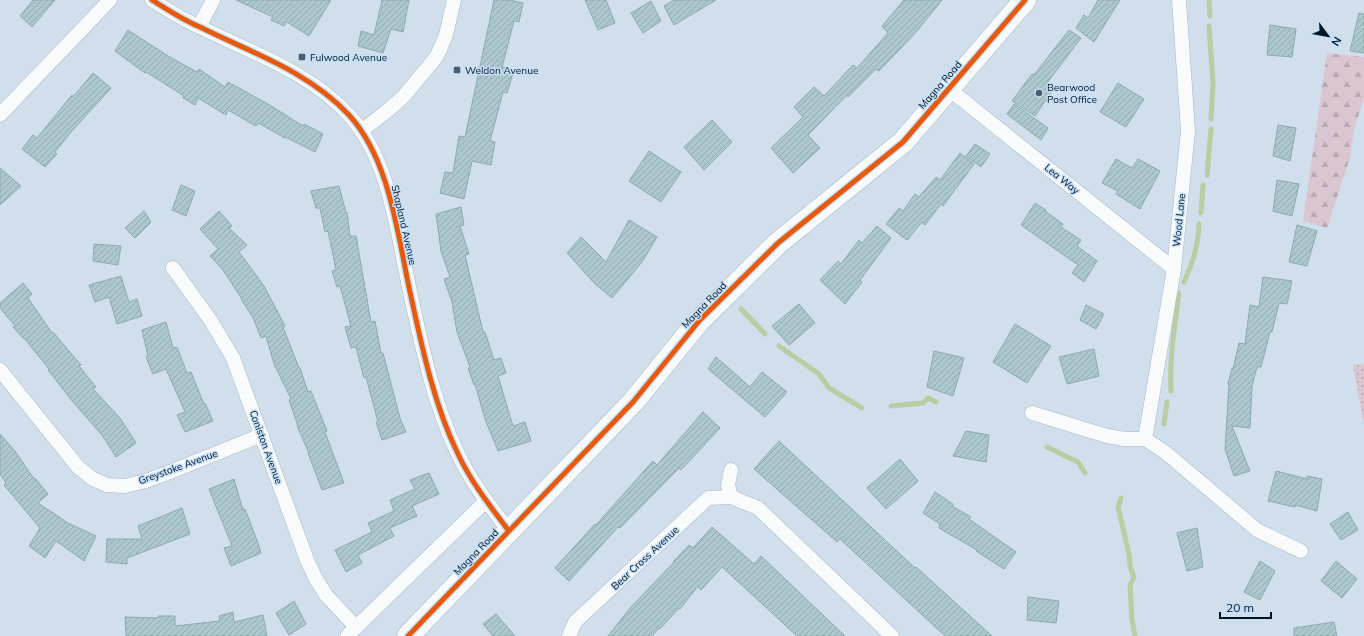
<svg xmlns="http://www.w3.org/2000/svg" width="1364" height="636" font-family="Mulish,sans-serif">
<defs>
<pattern id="grass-dots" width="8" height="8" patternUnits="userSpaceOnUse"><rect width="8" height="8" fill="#dac6d1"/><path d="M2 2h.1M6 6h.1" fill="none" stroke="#b9a9b3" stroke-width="1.8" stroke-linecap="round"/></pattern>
<pattern id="forest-firs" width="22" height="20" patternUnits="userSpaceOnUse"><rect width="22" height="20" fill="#dac6d1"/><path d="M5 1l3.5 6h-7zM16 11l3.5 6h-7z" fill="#b9a9b3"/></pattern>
<pattern id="building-hatch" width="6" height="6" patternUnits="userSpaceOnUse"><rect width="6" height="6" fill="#acc8cc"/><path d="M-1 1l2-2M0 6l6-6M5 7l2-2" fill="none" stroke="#92abaf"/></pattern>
</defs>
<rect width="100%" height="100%" fill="#d1dfec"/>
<path fill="url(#grass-dots)" d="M1364,364V425L1353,365Z"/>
<path fill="url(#forest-firs)" d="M1327,53L1364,57V98L1354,130L1350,158L1327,228L1303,221Z"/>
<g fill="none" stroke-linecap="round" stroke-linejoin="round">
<path stroke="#b8cda2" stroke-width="5" d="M1209,0L1210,16
M1209,26L1213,83L1211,119
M1207,175L1211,129
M1201,213L1203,185
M1184,282C1193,262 1198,247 1199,224
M741,309L765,334
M779,346L819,374L829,388L862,408
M1171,391C1169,358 1175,326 1179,293
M891,406L923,403L928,398L936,402
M1164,424L1167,402
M1047,447L1078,462L1085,473
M1121,498L1118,507L1129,554L1130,566L1134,577L1130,585L1132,620L1135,636"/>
</g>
<path fill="url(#building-hatch)" stroke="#8caaad" d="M33,0H55L32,27L20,16Z
M236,0H331L309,36L287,22L284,26L271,20L273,17Z
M382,0H409L403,32L391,29L383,53L358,46L361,31L374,35Z
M494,0H510L523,3L519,22L514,21L502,67L514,70L507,93L503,92L490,141L495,142L491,165L472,161L464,199L440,193L445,172L453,173L459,136L465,137Z
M585,0H606L615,23L598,30Z
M674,0H716L674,25L664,6Z
M904,0H942L917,31L879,71L876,69L848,97L847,95L808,135L820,148L793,173L771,148L803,117L794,107L814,87L824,96L853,65L857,68L888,33L882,26Z
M1098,0H1120L1094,42L1076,28L1084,15L1088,18Z
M651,1L661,21L643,33L631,13Z
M1359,13L1364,14V53L1350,51Z
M1270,25L1296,29L1292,57L1267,55Z
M128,30L168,56L197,72L199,69L225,87L228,82L268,104L303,126L304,124L323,134L315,152L285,137V138L258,123L256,126L228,110L226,115L198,98L195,105L183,98L184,96L146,72L145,73L115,51Z
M1069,30L1081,38L1047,83L1054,88L1035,116L1012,101L1032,74L1034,75Z
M93,73L111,88L71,132L55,152L57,154L45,167L22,149L33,135L37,138L72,95L73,97Z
M1118,83L1144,99L1126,127L1100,112Z
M1014,104L1048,128L1041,140L1007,114Z
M712,120L732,142L704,170L684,147Z
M1278,125L1296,128L1290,161L1273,156Z
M975,144L990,154L981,167L966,156Z
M649,151L681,172L661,202L629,181Z
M960,153L974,164L943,206L941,204L925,225L922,222L907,240L886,224L899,208L903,211L915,194L919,197L936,177L940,180Z
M1116,159L1132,168L1138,159L1160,171L1140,209L1116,194L1118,191L1102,183Z
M0,168L21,186L0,205Z
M1277,180L1299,184L1292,216L1273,211Z
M181,185L195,191L186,216L172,210Z
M339,186L346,213L347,212L350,236H356L371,322L375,321L381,353H383L400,418L406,432L382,440L376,422H378L366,377L364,378L356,347L351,348L345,327L351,326L340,286L337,287L332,271L336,270L328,231L325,232L320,208H316L311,191Z
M1035,203L1046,210L1045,211L1063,224L1061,227L1081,240L1077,246L1097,261L1084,282L1072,273L1078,265L1021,225Z
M461,207L464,225L460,226L469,254L465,255L483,332H485L494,360L501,358L506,373L498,376L513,426L525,422L531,441L498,451L485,419L475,384L474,385L468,368L470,367L457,332L452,302L444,279L450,277L441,251L436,214Z
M144,211L151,222L135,238L125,228Z
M219,211L232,226L229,228L247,245L239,252L264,286L285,326L283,327L299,368H300L308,392L311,391L327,431L325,432L344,483L322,490L308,453H309L297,426H298L289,400L291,399L274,364L266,336L261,338L253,318L241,299H242L223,270L210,256L218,249L200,229Z
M629,220L657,237L642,262L612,298L595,284L567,253L581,237L606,262Z
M1297,225L1317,231L1307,266L1289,262Z
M877,226L891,238L860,280L862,282L845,304L820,280L838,261L841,264L859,240L862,243Z
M94,244L121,246L118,265L93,261Z
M121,276L129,302L137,299L142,316L117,324L109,297L95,302L89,285Z
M1263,277L1292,281L1287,304L1279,303L1272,332H1270L1261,367H1257L1252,386L1250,428L1232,426L1250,471L1234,476L1225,449L1229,384H1228L1232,368L1233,369L1239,343L1245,344L1250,305L1259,307Z
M23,283L32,294L28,298L52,333L53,332L81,365L79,366L96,387L93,389L120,418L136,443L116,457L102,435L73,402L48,370L49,369L24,338V339L13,327L15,326L0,308V303Z
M799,304L815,323L789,345L772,326Z
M1086,305L1104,314L1096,329L1080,320Z
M166,322L173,348L177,347L187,373L191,372L204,404L205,403L213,421L185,432L177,415L185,412L166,369L153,374L146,357L148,356L142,330Z
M1015,324L1051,346L1027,383L993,362Z
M1094,349L1099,376L1067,384L1059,357Z
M934,351L964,358L953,396L927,387Z
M716,357L750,387L762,372L787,392L765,417L708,369Z
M703,412L720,428L681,470L679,468L620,528L618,527L569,581L555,568L595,524L596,525L653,461L657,465Z
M966,431L989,435L986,462L953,456Z
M0,434L15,451L34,479L35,478L48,494L38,503L68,523L96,536L84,561L56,541L45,558L29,546L40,528L4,485L6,483L0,474Z
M779,441L915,568L916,567L992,636H945L840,539L837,542L754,469Z
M900,459L918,481L886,509L867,488Z
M1276,471L1307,479V476L1322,479L1317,511L1295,505V507L1268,501Z
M429,473L439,494L412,506L417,516L390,528L394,536L358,555L362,563L346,572L335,550L372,532L368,523L394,511L390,500L415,489L410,480Z
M234,479L243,510L245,509L258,543L261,553L231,566L224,548L232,546L209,489Z
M935,492L953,504L952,506L971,517L969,519L1016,552L1004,569L976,551L977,550L939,528L940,524L923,513Z
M182,508L190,534L127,558V564L106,562L107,539H142L138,526Z
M1348,512L1358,530L1341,540L1330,524Z
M712,527L754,564L761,556L845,636H797L722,567L701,590L698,586L680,609L679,608L660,629L659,628L652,636H608L631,607L674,562H673L689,545L693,548Z
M1197,528L1203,567L1187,571L1177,533Z
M1260,561L1275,571L1260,600L1244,592Z
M1336,561L1357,579L1342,598L1321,581Z
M1028,597L1059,601L1056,623L1027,620Z
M294,601L306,624L289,635L276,613Z
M233,612L234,622L263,615L267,636H126L125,617L158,618V616H175V626L220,621L219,616Z
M496,614L515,636H493L483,624Z
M1334,622L1337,636H1294V628Z"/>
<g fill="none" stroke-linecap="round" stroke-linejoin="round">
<defs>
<path id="street" d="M152,0C168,10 183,20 200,27C252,53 308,71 349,115C392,162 398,241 412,301C423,352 435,407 458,454C471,482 490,506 509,531
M199,27L213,0
M949,89L1174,269
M0,115L110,0
M361,131L386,112L404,96L437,56L446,35L454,0
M173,268L211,321L233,358L307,560L316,579L326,595L356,627
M0,370L78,467L93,479L107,485L125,486L146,481L170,472L262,435
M1032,413L1107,436L1124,439H1145L1165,452L1257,530L1301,551
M1145,439L1174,269L1188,131L1179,0
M731,470L728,485L731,497
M347,636L486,501
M569,636L575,622L708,498L731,497L758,508L892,636"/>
<path id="primary" d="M408,636L633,402L699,321L778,243L903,142L1025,0"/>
</defs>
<use href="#street" stroke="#a6b8c9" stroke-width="15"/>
<use href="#primary" stroke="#a6b8c9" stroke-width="23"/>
<use href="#street" stroke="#f8fafc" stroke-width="14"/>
<use href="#primary" stroke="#f8fafc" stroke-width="22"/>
<defs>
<path id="cycleway" d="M152,0C168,10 183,20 200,27C252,53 308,71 349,115C392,162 398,241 412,301C423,352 435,407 458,454C471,482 490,506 509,531
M408,636L633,402L699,321L778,243L903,142L1025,0"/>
</defs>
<use href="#cycleway" stroke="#c6e0f7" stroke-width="8"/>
<use href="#cycleway" stroke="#e8590c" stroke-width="5"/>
</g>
<g fill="#495b6d" stroke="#c6e0f7" stroke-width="1.5">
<rect x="298" y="53" width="8" height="8" rx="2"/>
<rect x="453" y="66" width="8" height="8" rx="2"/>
<circle cx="1039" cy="93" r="4"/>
</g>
<g text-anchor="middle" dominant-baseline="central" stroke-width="3" stroke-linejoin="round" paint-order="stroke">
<g font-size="10" fill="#001428" stroke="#c6e0f7" text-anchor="start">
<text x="310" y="57">Fulwood Avenue</text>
<text x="465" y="70">Weldon Avenue</text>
<text x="1047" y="87">Bearwood<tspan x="1047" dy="12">Post Office</tspan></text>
</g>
<g font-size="10" fill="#001428" stroke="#c6e0f7">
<text transform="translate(940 85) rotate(-49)">Magna Road</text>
<text transform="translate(1062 179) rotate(39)">Lea Way</text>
<text transform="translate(1179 220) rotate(-84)">Wood Lane</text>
<text transform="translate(404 225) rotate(77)">Shapland Avenue</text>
<text transform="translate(704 305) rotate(-46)">Magna Road</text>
<text transform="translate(266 447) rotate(70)">Coniston Avenue</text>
<text transform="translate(178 467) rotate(-20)">Greystoke Avenue</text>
<text transform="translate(476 552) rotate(-46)">Magna Road</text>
<text transform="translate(645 558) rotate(-43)">Bear Cross Avenue</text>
</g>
</g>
<g transform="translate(1328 36) rotate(122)" stroke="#c6e0f7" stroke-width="3" paint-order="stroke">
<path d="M0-3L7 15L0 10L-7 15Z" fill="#001428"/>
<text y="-6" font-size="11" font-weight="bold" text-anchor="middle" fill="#001428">N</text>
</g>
<path d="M1220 612v6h51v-6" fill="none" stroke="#001428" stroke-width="2"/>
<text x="1226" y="612" font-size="12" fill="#001428" stroke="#c6e0f7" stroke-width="3" paint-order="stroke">20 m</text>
</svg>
